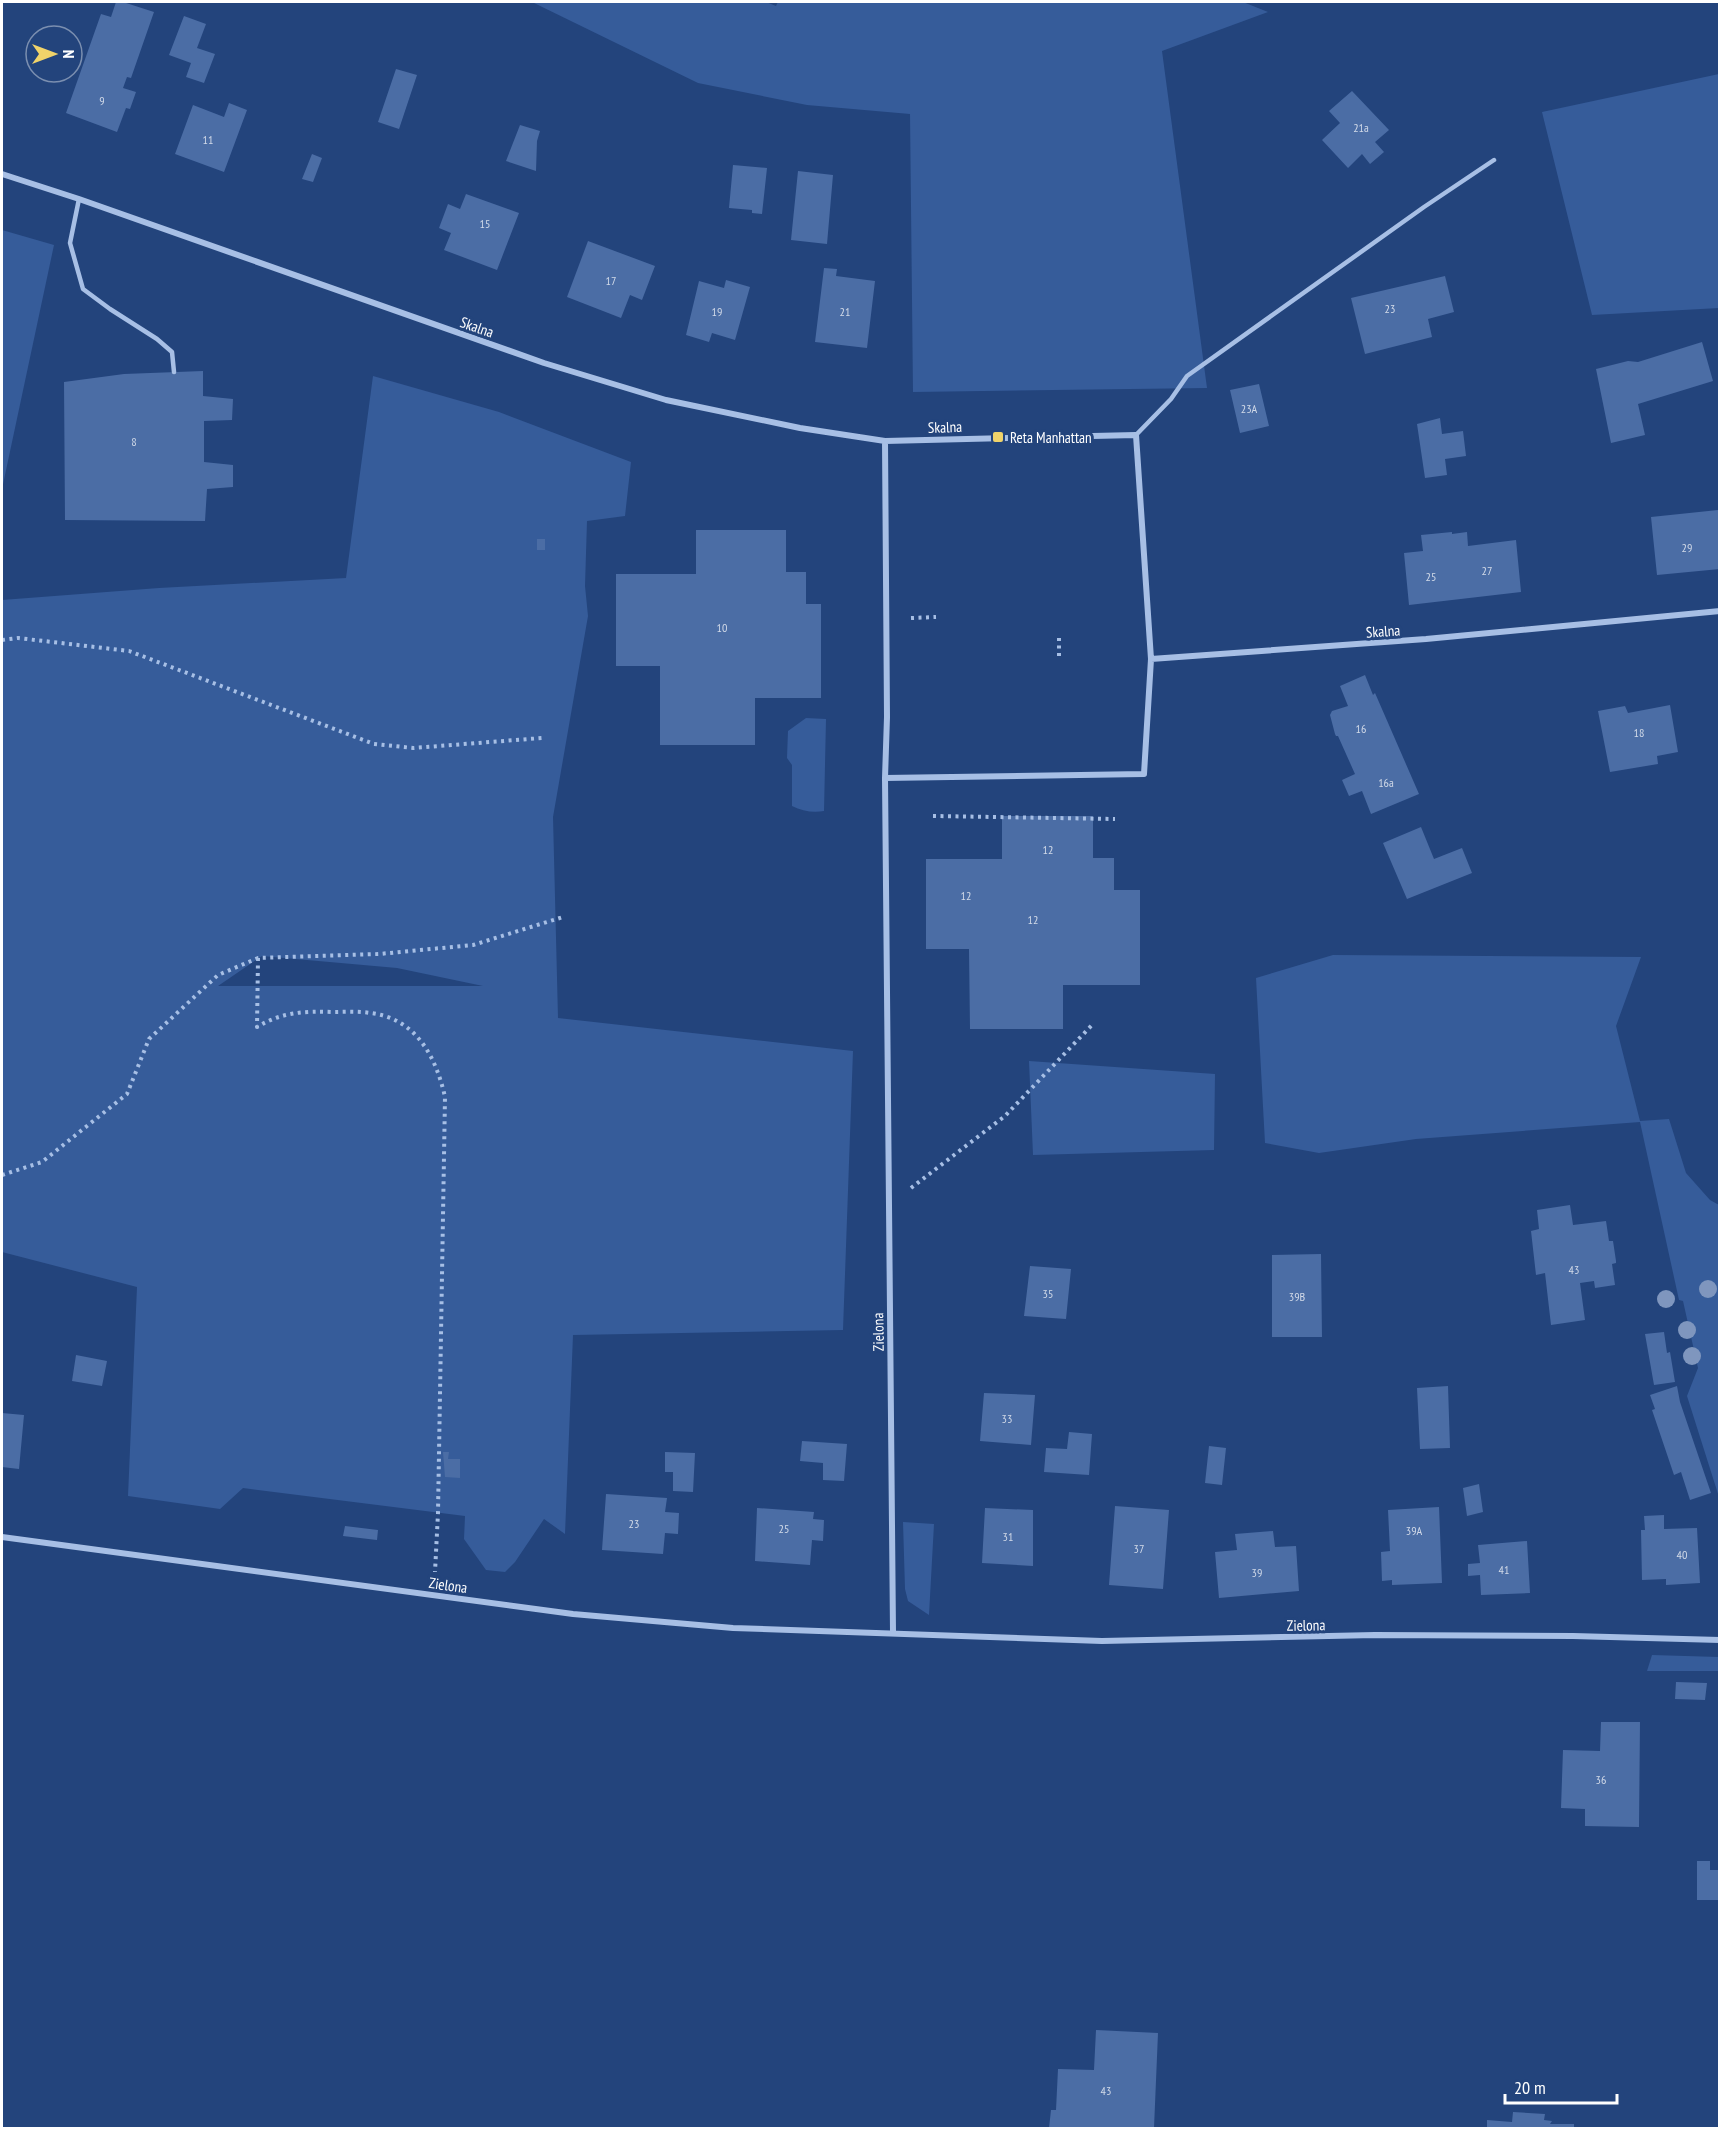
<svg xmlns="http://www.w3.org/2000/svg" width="1721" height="2130" font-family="'PT Sans Narrow',sans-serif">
<rect width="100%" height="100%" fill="#23447c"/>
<path fill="#365c9a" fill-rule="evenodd" d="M532,2H766L776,6L778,2H1243L1268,12L1162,51L1207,388L913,392L910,114L807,105L698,83Z
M1719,74V308L1592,315L1542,112Z
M2,230L54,245L2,489Z
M373,376L499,412L631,462L625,516L587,521L585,586L588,616L553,817L558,1018L853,1051L843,1330L573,1335L565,1534L544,1519L515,1562L505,1572L486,1570L464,1539L465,1516L243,1488L220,1509L128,1496L137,1287L2,1252V600L159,588L346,578ZM262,956L397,968L483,986H218Z
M806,718L826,719L824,811C813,813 802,811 792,806V765L787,758L788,731Z
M1333,955L1641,957L1616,1026L1640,1121L1669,1119L1686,1173L1710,1200L1719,1205V1497L1687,1396L1698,1368L1683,1301L1679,1300L1640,1122L1416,1139L1319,1153L1265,1143L1256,978Z
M1029,1061L1215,1074L1214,1150L1033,1155Z
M903,1522L934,1524L929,1615L908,1601L905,1589Z
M1652,1655L1719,1657V1671H1647Z"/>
<path fill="#4b6da5" d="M116,2H123L154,12L131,78L127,77L123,88L136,92L130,109L126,108L117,132L66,113L101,14L111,17Z
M184,16L206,24L197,48L215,54L204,83L186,77L191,63L169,55Z
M396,69L417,75L399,129L378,122Z
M1352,91L1389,130L1375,142L1384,152L1370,164L1362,154L1348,168L1322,140L1340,123L1329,111Z
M229,103L247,110L224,172L175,154L193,105L224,117Z
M520,125L540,131L537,141L536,171L506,161Z
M312,154L322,158L313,182L302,179Z
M733,165L767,168L762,214L752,213V210L729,208Z
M798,171L833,175L827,244L791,240Z
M466,194L519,213L497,270L444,250L451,233L439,228L448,204L460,209Z
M588,241L655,266L642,300L630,295L621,318L567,297Z
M824,268L837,269L836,276L875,281L867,348L815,342Z
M1445,276L1454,312L1428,319L1432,337L1365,354L1351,298Z
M726,280L750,287L735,340L712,333L709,342L686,335L699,281L724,288Z
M1702,342L1713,381L1638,404L1645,435L1611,443L1596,369L1628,361L1638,362Z
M203,371V396L233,399L232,420L204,421V462L233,465V487L207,489L205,521L65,520L64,382L124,374Z
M1259,384L1269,426L1240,433L1230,390Z
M1440,418L1442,434L1463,431L1466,456L1445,459L1447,475L1425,478L1417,424Z
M1718,510L1720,569L1657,575L1651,517Z
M696,530H786V572H806V604H821V698H755V745H660V666H616V574H696Z
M1452,532V534L1467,532L1468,546L1516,540L1521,592L1409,605L1404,553L1423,551L1421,535Z
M537,539H545V550H537Z
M1365,675L1373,695L1375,693L1419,794L1371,814L1362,791L1349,796L1342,780L1355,774L1338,736H1336L1335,734L1330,715L1332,711L1348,706L1340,686Z
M1670,705L1678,752L1657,756L1658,764L1610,772L1598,711L1625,706L1628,713Z
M1002,816H1093V858H1114V890H1140V985H1063V1029H970L969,949H926V859H1002Z
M1421,827L1434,859L1462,848L1472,873L1407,899L1383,843Z
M1570,1205L1573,1225L1606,1221L1609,1241H1613L1616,1261V1263L1612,1264L1615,1285L1595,1288L1594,1281L1580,1283L1585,1320L1551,1325L1545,1273L1536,1275L1531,1231L1539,1229L1537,1210Z
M1321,1254L1322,1337H1272V1255Z
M1030,1266L1071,1269L1066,1319L1024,1316Z
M1664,1332L1667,1353L1670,1352L1675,1382L1654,1385L1645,1334Z
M76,1355L107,1361L102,1386L72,1381Z
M1448,1386L1450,1448L1420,1449L1417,1388Z
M1677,1386L1680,1402L1711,1493L1690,1500L1681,1472L1674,1475L1652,1410L1655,1409L1650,1395Z
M984,1393L1035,1395L1031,1445L980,1441Z
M2,1413L24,1415L19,1469L2,1467Z
M1069,1432L1092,1434L1089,1475L1044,1472L1046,1448L1067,1449Z
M802,1441L847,1444L844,1481L823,1480V1463L800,1461Z
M1209,1446L1226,1448L1222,1485L1205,1483Z
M443,1452H449L448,1459H460V1478L445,1477Z
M665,1452L695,1453L693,1492L673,1491V1472H665Z
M1479,1484L1483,1512L1467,1516L1463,1488Z
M606,1494L667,1498L665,1512L679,1513L678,1534L665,1533L663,1554L602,1550Z
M1115,1506L1169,1510L1163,1589L1109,1585Z
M1439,1507L1442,1583L1392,1585V1580L1382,1581L1381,1552L1390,1551L1388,1510Z
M757,1508L814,1512L813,1519L824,1520L823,1541L812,1540L810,1565L755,1561Z
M985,1508L1033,1510V1566L982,1563Z
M1664,1515V1529L1697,1528L1700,1583L1666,1585V1579L1642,1580L1641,1530H1645L1644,1516Z
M345,1526L378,1530L377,1540L343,1536Z
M1273,1531L1275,1547L1296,1546L1299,1591L1219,1598L1215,1552L1237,1550L1235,1534Z
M1527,1541L1530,1593L1481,1595L1480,1575L1468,1576V1564L1480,1563L1478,1545Z
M1676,1682L1707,1683L1705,1700L1675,1699Z
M1601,1722H1640L1639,1827L1585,1826V1809L1561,1808L1563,1750L1600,1751Z
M1697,1861H1710V1870H1720V1900H1697Z
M1096,2030L1158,2033L1154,2128H1049L1051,2110H1056L1058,2069L1094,2070Z
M1513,2112L1545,2114L1544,2120L1552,2121L1550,2124H1574V2128H1487V2120L1512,2122Z"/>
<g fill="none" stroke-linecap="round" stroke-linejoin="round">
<path stroke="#a7bfe5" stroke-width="4" stroke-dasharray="3 4.5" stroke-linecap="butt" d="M911,618L936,617
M1059,638V660
M2,640L18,638L129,651L374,744L413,748L542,738
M933,816L1115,819
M258,958L257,1027C282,1012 304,1011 333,1012C345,1012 358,1011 370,1013C416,1018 436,1057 445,1097L438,1513L435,1572
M2,1175L42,1162L127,1094L149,1039L218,975L258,958L379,954L473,945L563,917
M911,1188L1005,1116L1092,1025"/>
<path stroke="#a7bfe5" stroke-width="4.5" d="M79,199L70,243L83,289L110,309L157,339L172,352L174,372
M1136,435L1171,399L1187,376L1424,207L1494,160"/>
<path stroke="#a7bfe5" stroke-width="6" d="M2,174L79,199L544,363L666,400L800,428L885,441L1136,435L1151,659L1426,639L1720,611
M885,441L887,717L885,778
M2,1537L573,1614L733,1628L1102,1641L1375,1635L1573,1636L1720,1640
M893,1632L885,778L1144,774L1151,659"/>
</g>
<g fill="#7f96be">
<circle cx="1708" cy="1289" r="9"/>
<circle cx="1666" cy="1299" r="9"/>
<circle cx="1687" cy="1330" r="9"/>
<circle cx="1692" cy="1356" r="9"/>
</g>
<rect fill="#f0d36a" stroke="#23447c" stroke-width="2" x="992" y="431" width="12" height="12" rx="3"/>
<g text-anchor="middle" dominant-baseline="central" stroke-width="6" stroke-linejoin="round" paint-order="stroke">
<g font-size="12" fill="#d2dae8">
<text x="102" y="100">9</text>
<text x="1361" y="127">21a</text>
<text x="208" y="139">11</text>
<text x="485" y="223">15</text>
<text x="611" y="280">17</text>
<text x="1390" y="308">23</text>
<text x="717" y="311">19</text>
<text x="845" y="311">21</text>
<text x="1249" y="408">23A</text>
<text x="134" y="441">8</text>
<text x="1687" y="547">29</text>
<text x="1487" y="570">27</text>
<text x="1431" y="576">25</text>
<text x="722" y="627">10</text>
<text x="1361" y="728">16</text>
<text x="1639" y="732">18</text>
<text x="1386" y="782">16a</text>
<text x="1048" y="849">12</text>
<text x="966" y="895">12</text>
<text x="1033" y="919">12</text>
<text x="1574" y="1269">43</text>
<text x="1048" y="1293">35</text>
<text x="1297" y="1296">39B</text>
<text x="1007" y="1418">33</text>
<text x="634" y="1523">23</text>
<text x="784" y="1528">25</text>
<text x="1414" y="1530">39A</text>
<text x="1008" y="1536">31</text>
<text x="1139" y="1548">37</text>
<text x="1682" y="1554">40</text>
<text x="1504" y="1569">41</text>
<text x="1257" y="1572">39</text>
<text x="1601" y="1779">36</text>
<text x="1106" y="2090">43</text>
</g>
<g font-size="15" fill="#fff" stroke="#23447c">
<text transform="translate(477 327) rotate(19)">Skalna</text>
<text transform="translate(945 427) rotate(-2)">Skalna</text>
<text transform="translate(1383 631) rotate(-4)">Skalna</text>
<text transform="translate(878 1332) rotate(-91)">Zielona</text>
<text transform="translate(448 1585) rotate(8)">Zielona</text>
<text transform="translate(1306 1625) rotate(-1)">Zielona</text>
</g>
<g font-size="15" fill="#fff" stroke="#23447c" text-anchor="start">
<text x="1010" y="437">Reta Manhattan</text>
</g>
</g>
<rect width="1721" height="2130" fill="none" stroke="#ffffff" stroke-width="6"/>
<g transform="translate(54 54) rotate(90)"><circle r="28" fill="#23447c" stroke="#7b8fb0" stroke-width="1.5"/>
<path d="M0-4.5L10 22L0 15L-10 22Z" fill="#f0d36a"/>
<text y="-9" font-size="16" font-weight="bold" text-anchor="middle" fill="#ffffff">N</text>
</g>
<path d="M1505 2094v9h112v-9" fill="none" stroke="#ffffff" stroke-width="3"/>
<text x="1514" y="2094" font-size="18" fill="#ffffff" stroke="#23447c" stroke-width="4.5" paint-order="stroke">20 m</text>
</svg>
